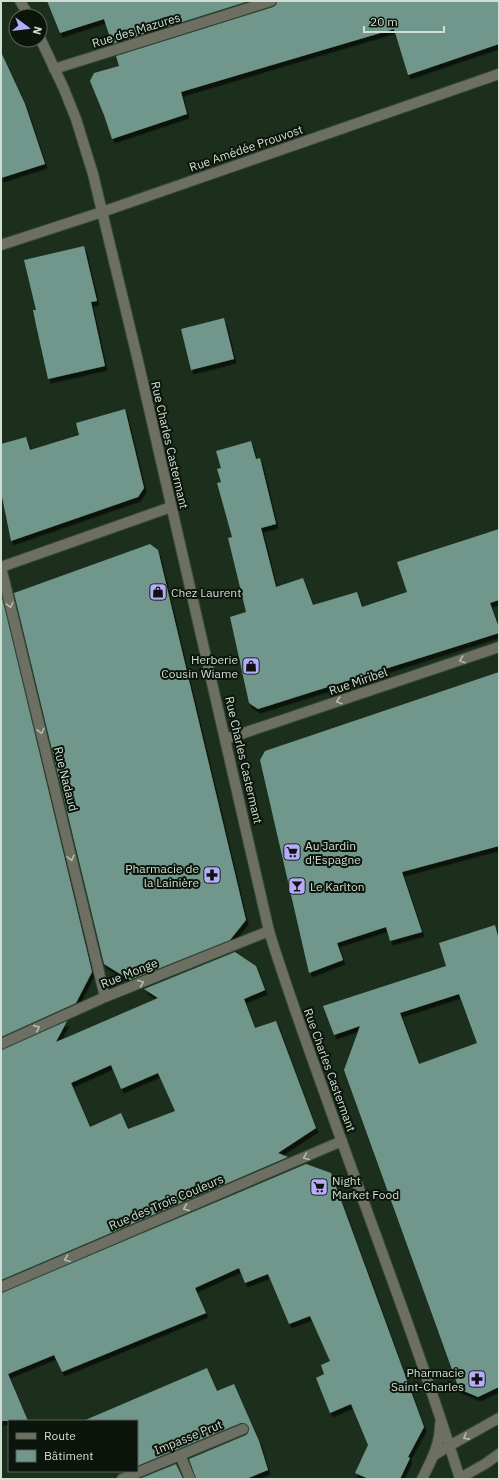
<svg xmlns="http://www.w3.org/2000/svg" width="500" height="1480" font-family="'IBM Plex Sans',sans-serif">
<defs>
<filter id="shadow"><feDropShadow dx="2.5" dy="4.5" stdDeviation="0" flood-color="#0009"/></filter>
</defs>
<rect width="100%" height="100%" fill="#1b2f1c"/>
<path fill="#71968b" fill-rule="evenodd" filter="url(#shadow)" d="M47,1H249L112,44L104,19L60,33Z
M277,1H499V44L408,75L394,29L181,92L187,114L112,139L104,115L90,81L94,73L119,66L116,56L273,7L276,5Z
M1,52L25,104L45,164L1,178Z
M84,246L97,301L91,302L105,366L48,379L36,325L33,310H36L24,260Z
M224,318L234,359L191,370L181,329Z
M125,409L144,488L138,497L11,541L1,492V444L26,437L30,450L79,435L76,423Z
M251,441L256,459L260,458L276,524L261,528L276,587L303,578L313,605L357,592L362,607L407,592L397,562L499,529V600L490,603L499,628V633L258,709L249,703L230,617L246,612L228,538L232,537L217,483L221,482L217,469L221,468L216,451Z
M150,544L158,550L246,920L230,940L130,980L104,964L14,593Z
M2,597L92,972L76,1003L1,1037Z
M499,672V846L402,872L422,932L390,941L386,927L337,943L343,960L309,973L260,760L265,751Z
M495,925L499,940V1387L478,1397L459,1389L344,1070L360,1026L334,1035L323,1006L446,966L439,943ZM459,994L477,1043L419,1064L400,1013Z
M235,952L256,966L265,990L244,999L255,1028L276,1021L316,1128L278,1153L288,1157L1,1280V1050L67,1021L56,1042L158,998L144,989ZM111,1065L121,1089L158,1073L175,1111L128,1129L121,1113L90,1127L71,1083Z
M306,1164L331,1173L424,1427L408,1457L410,1458L400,1479H369L355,1473L368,1445L351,1404L330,1413L316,1378L324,1374L321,1365L330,1361L310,1316L289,1324L268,1274L245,1283L239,1268L195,1288L206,1313L62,1372L54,1355L8,1374L28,1421H1V1293Z
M207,1368L217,1391L234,1384L259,1441L268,1470L246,1479H196L189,1459L246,1435L248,1433L249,1427L244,1423H241L137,1466V1421H83Z
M176,1464L183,1479H139Z"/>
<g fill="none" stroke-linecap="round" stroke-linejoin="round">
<defs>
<path id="minor" d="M20,1L29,16
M40,38L64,89L76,119L93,174L138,361L269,931C288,993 311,1055 333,1117C376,1237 422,1357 460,1479
M54,69L271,1
M1,245L102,212L499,74
M1,567L105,997
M1,567L171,507
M226,739L499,647
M1,1044L105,997L269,931
M1,1287L342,1141
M180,1455L190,1479
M433,1456L449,1446L499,1418
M460,1478L485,1464L499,1454
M122,1479L243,1429
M422,1479C431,1461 440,1445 440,1424"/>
</defs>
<use href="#minor" stroke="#384b39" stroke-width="12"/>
<use href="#minor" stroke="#6c6f61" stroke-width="10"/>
</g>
<defs><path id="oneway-chevron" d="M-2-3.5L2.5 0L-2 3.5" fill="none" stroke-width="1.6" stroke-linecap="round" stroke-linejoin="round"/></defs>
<g stroke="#b3bdaf">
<use href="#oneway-chevron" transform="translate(10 605) rotate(76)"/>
<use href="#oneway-chevron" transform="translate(462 660) rotate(161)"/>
<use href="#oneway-chevron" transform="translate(339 701) rotate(161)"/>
<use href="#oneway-chevron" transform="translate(41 731) rotate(76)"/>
<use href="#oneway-chevron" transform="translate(71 858) rotate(76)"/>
<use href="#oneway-chevron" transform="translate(141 983) rotate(-22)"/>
<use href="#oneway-chevron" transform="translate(37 1028) rotate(-24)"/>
<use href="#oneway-chevron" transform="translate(306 1157) rotate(157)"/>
<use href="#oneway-chevron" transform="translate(186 1208) rotate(157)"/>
<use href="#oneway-chevron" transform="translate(67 1259) rotate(157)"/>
<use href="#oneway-chevron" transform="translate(466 1437) rotate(151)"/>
</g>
<defs>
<symbol id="shop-square" viewBox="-11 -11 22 22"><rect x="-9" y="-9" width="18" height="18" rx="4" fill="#b6acf8" stroke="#0c150c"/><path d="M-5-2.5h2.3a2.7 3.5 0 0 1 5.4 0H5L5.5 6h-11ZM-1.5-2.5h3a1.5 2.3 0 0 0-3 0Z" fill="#111"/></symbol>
<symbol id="supermarket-square" viewBox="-11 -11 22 22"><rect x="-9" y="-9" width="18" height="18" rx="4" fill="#b6acf8" stroke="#0c150c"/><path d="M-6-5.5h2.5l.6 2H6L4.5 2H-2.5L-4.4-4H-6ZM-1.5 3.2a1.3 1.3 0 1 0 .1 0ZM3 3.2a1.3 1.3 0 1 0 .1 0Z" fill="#111"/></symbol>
<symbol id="pharmacy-square" viewBox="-11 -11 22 22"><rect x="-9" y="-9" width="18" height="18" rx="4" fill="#b6acf8" stroke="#0c150c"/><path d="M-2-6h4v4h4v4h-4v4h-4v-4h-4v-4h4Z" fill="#111"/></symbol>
<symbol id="bar-square" viewBox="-11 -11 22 22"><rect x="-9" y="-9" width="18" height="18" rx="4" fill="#b6acf8" stroke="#0c150c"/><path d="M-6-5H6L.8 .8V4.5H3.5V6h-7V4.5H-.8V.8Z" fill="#111"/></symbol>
</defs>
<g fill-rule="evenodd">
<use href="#shop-square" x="148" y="582" width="20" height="20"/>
<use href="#shop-square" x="241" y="656" width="20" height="20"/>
<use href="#supermarket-square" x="282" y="842" width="20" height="20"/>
<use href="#pharmacy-square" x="202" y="865" width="20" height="20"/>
<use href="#bar-square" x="287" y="876" width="20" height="20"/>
<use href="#supermarket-square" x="309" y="1177" width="20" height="20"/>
<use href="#pharmacy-square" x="467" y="1369" width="20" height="20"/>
</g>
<g text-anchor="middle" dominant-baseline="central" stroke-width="4" stroke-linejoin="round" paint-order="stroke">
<g font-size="12" fill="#d1ded1" stroke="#0c150c">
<text transform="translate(136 30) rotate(-17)">Rue des Mazures</text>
<text transform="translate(246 148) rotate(-19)">Rue Amédée Prouvost</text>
<text transform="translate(170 445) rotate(77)">Rue Charles Castermant</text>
<text transform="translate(358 681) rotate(-19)">Rue Miribel</text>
<text transform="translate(244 760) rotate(77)">Rue Charles Castermant</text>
<text transform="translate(66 779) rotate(76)">Rue Nadaud</text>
<text transform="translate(129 973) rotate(-22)">Rue Monge</text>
<text transform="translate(330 1070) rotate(70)">Rue Charles Castermant</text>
<text transform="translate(166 1202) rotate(-23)">Rue des Trois Couleurs</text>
<text transform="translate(188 1437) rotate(-22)">Impasse Prut</text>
</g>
<g font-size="12" fill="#d1ded1" stroke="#0c150c" text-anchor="start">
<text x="171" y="592">Chez Laurent</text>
<text x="238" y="659" text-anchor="end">Herberie<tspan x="238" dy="14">Cousin Wiame</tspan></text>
<text x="305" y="845">Au Jardin<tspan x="305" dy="14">d'Espagne</tspan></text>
<text x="199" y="868" text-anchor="end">Pharmacie de<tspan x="199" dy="14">la Lainière</tspan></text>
<text x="310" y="886">Le Karlton</text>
<text x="332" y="1180">Night<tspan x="332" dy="14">Market Food</tspan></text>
<text x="464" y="1372" text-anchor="end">Pharmacie<tspan x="464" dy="14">Saint-Charles</tspan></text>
</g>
</g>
<rect width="500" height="1480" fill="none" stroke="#d1ded1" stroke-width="4"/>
<rect x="8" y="1420" width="130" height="52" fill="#0c150c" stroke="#5b655b"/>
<rect x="16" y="1433" width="20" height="6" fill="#6c6f61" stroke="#5b655b"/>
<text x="44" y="1440" font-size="12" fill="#d1ded1">Route</text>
<rect x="16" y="1450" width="20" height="12" fill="#71968b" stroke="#5b655b"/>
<text x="44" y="1460" font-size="12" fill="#d1ded1">Bâtiment</text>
<g transform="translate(28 28) rotate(105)"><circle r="19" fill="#0c150c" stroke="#5b655b"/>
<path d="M0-3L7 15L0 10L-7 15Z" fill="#b6acf8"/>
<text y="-6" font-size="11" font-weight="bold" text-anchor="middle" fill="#d1ded1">N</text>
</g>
<path d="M364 26v6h80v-6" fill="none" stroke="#d1ded1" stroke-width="2"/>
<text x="370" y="26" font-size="12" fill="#d1ded1" stroke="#0c150c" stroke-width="3" paint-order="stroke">20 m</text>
</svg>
